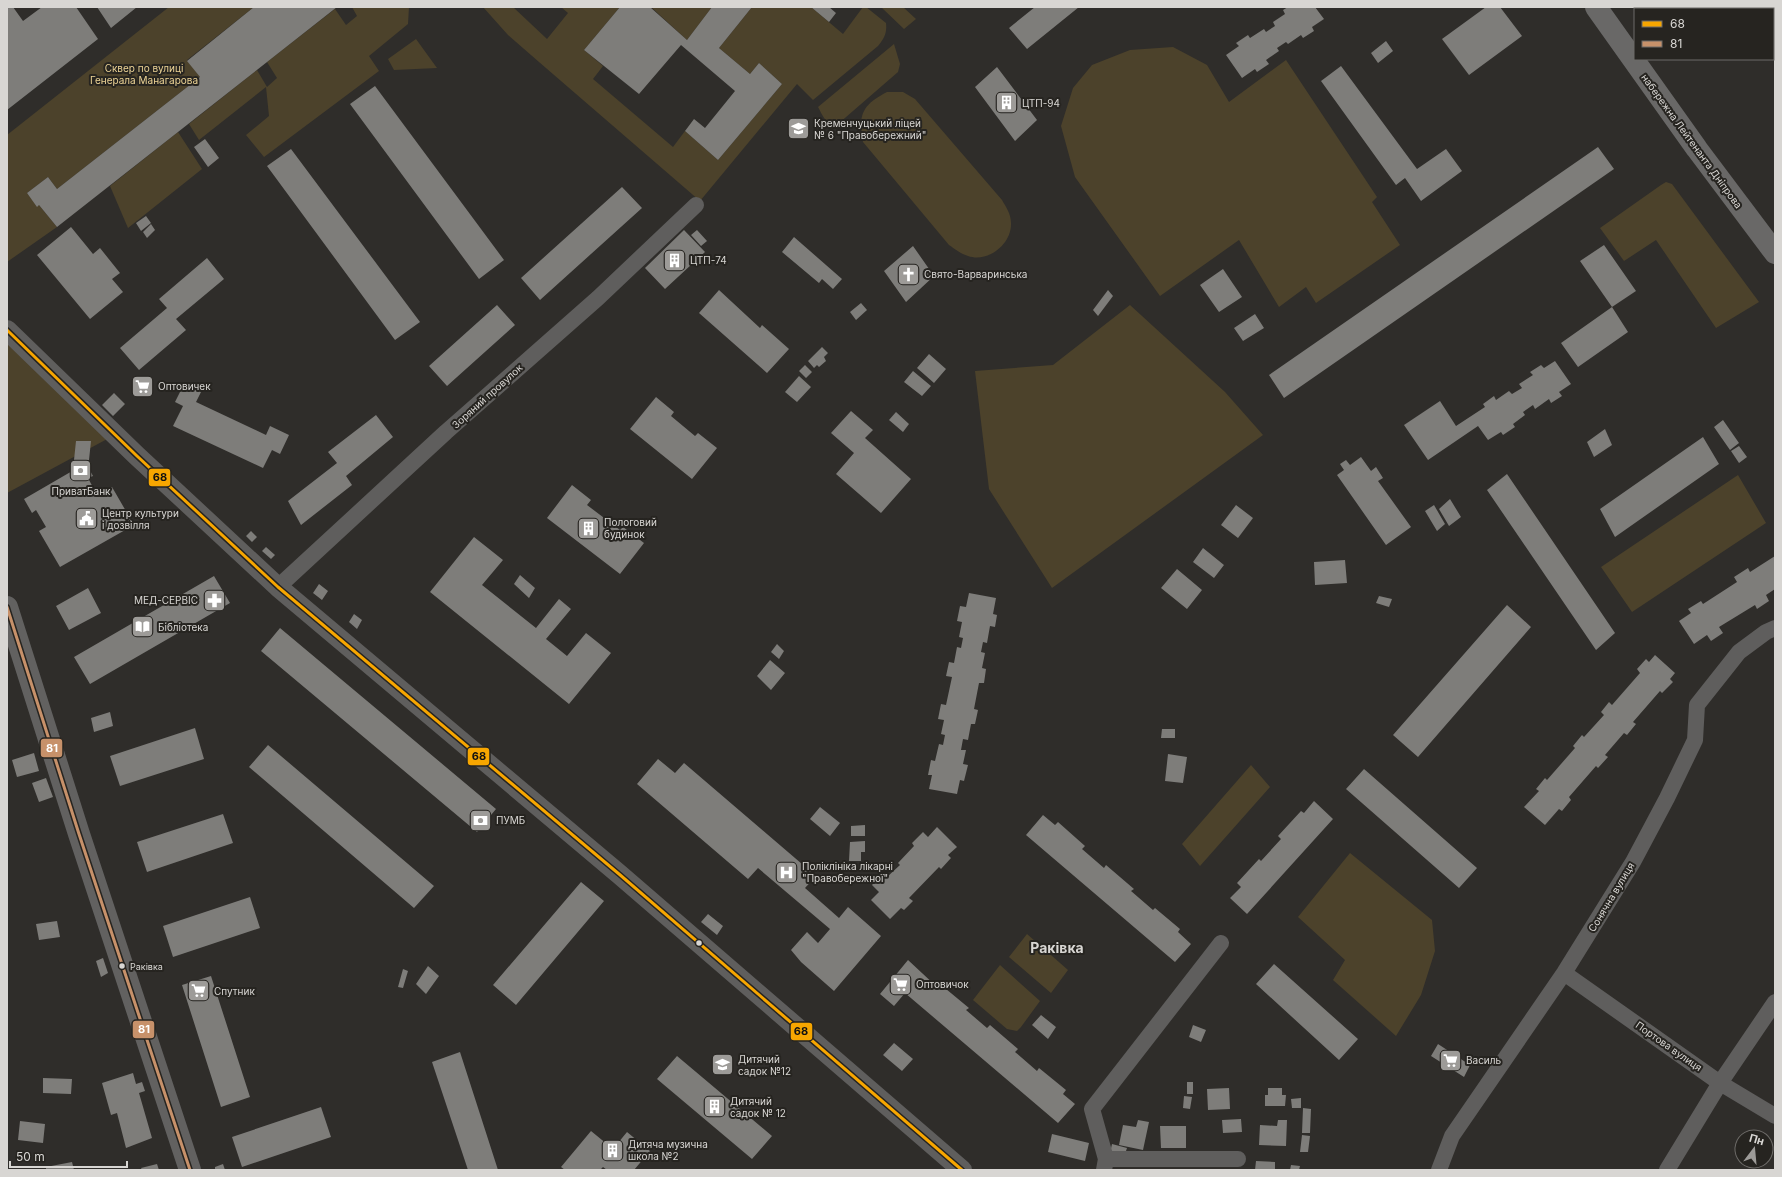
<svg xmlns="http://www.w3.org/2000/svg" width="1782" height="1177" font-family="Inter,sans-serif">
<rect width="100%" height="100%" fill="#2f2d2a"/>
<path fill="#4c422b" d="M169,7H254L187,60L200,77L57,189L48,177L27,193L37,206L39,205L57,227L7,262V135Z
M352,7H409L408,24L369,56L379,71L264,157L246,135L269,116L266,87L199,140L189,124L257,70L267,87L277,78L267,62L335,9L346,25L357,16Z
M483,7H513L547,39L568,13L561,7H620L584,50L603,66L593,79L673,147L685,131L718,160L782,84L759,63L750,74L719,48L752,7H811L843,34L863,7H866L886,23C887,32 885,38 878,46L813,100L797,84L700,201L539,62L508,35Z
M651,7H712L687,40Z
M881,7H903L916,19L904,29Z
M416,39L437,68L394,70L388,59Z
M894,44L900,64L898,72L838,124C826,126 823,116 818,107Z
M1173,47L1207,65L1229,102L1286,60L1377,197L1372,202L1400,245L1316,303L1306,287L1279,307L1239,240L1160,296L1075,177L1061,126L1073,88L1092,65L1130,50Z
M887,92H903L915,99L1002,200C1006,207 1011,214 1011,223C1012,244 988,263 968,256C961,254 955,249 949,245L863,142C858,115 862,105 887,92Z
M178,132L202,169L128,228L110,186Z
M1666,182L1672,184L1759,302L1716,328L1656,240L1624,261L1600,228L1661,185Z
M1130,305L1225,392L1263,435L1052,588L989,489L975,371L1053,365Z
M7,340L109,438L7,493Z
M1738,475L1766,523L1632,612L1601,567Z
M1251,765L1270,787L1200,866L1182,844Z
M1350,853L1432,920L1435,951L1421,995L1396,1036L1333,980L1345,960L1298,917Z
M1027,934L1068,970L1051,993L1009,957Z
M1000,965L1040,1001L1021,1027L1017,1031L1007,1029L973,1000Z"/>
<path fill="#7e7d7a" d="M7,7H13L23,21L42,7H76L98,39L7,110Z
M97,7H137L111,28Z
M254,7H337L57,227L39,205L37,207L27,193L48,177L57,189L200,77L187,61Z
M620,7H650L687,40L712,7H752L719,48L750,74L759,63L782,84L718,160L685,131L694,119L705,128L735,91L681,45L639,94L584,50Z
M811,7H829L836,13L829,22Z
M1035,7H1079L1027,49L1009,28Z
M1288,7H1315L1324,19L1312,27L1314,31L1303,38L1301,35L1288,44L1286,42L1277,48L1279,51L1266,60L1269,64L1257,72L1255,69L1242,78L1226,55L1239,46L1236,43L1248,35L1250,38L1264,29L1266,32L1275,26L1273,22L1285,14L1283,10Z
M1486,7H1500L1522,36L1469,75L1442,39Z
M1699,7H1747L1748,9H1698Z
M1386,41L1393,51L1378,63L1371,53Z
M1341,66L1417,169L1446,149L1462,171L1421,201L1405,178L1396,185L1321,81Z
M997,67L1037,120L1015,141L975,87Z
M375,86L504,260L479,279L350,104Z
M205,139L219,158L208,167L194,147Z
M1598,147L1614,169L1284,398L1269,375Z
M291,149L420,322L395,340L267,166Z
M622,187L642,208L540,300L521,278Z
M146,216L151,223L141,231L136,223Z
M151,224L155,230L147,238L143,232Z
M71,227L93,254L100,248L120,273L112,279L123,292L90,319L37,255Z
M684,230L705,252L665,289L645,268Z
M697,230L707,241L701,246L691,235Z
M794,237L842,279L833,289L822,279L819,283L782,252Z
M1604,245L1636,291L1612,307L1580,261Z
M913,246L934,276L906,302L884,271Z
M207,258L224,279L176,319L186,330L139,370L120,348L167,308L159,299Z
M1223,269L1242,297L1219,312L1200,285Z
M719,290L760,328L762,325L789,349L767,373L699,313Z
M1108,290L1113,296L1098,316L1093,310Z
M861,303L867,310L856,320L850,312Z
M497,305L515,325L447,386L429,366Z
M1612,307L1628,332L1578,367L1561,343Z
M1255,314L1264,328L1243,341L1234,328Z
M822,347L828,353L824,357L826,361L819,367L817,365L814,368L808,361Z
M929,354L946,369L934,383L917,368Z
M1555,361L1571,384L1559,392L1562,396L1551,403L1549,399L1535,409L1533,405L1523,412L1525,415L1513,424L1515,427L1503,435L1501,432L1488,440L1478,426L1428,460L1404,425L1440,401L1456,426L1485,407L1483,404L1494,396L1496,400L1509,391L1512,394L1522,388L1519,384L1533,375L1530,372L1541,365L1544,368Z
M805,365L812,372L806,378L799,371Z
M913,371L931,386L922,396L904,382Z
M799,376L811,387L797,402L785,392Z
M140,377L150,389L143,395L133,383Z
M184,384L201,392L196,402L266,435L270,426L289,435L280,454L272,450L263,468L173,426L183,406L175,402Z
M114,393L125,404L113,416L102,405Z
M656,397L674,412L671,416L695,436L698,433L717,448L692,479L630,429Z
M851,411L873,430L865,438L911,479L881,513L836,474L854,453L831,433Z
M896,412L909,424L903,432L889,420Z
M376,415L393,437L346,476L352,485L301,525L288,501L337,463L328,452Z
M1723,420L1739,443L1730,450L1714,427Z
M1605,429L1612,445L1594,457L1587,442Z
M1703,437L1719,464L1615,537L1600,509Z
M76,441H91L89,460H74Z
M1739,446L1747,457L1739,463L1731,451Z
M1361,457L1371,471L1376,467L1383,478L1378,481L1411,527L1386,545L1337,475L1344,470L1340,464L1346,460L1350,465Z
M86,463L93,476L88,478L97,495L112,487L134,525L60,567L39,531L46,527L36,510L32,513L24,499Z
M1507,474L1615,633L1596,650L1487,490Z
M572,485L591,500L587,505L620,530L623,527L644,543L620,574L547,518Z
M1450,499L1461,517L1449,526L1439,509Z
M1236,505L1253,518L1238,538L1221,525Z
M1434,505L1445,524L1437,531L1425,511Z
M251,531L257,537L252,542L246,536Z
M474,537L503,560L482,585L536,628L559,599L571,609L546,639L567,656L586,633L611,653L569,704L430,592Z
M266,547L275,555L271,559L262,551Z
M1203,548L1224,565L1214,578L1193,562Z
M1775,556V589L1766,595L1769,601L1757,609L1755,605L1719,627L1723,633L1711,641L1707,635L1694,644L1679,621L1691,613L1688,609L1701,601L1703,604L1737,582L1734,577L1748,568L1750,572Z
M1345,560L1347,583L1315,585L1314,562Z
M1177,569L1202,590L1187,609L1161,588Z
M520,575L535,588L529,598L514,584Z
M214,576L230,603L90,684L74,657Z
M319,584L328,591L322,600L313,593Z
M88,588L101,613L69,630L56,606Z
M969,593L996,598L993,614L997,615L995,627L990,626L987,643L983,642L981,652L985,653L982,668L986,669L984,683H979L974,709L978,710L975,724H971L968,740L963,739L961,750H966L963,764L968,765L964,781L960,780L957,794L929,789L932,775H928L931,760L935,761L939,744L943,745L945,735L941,734L944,720L938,719L941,704L946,705L952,677L946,676L949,662L954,663L957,647L961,648L963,638L959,637L962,622L957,621L960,606L966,607Z
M1379,596L1392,599L1389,607L1376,603Z
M1507,605L1531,627L1418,757L1393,735Z
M354,614L362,620L357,629L349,622Z
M280,628L496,809L477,832L261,651Z
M777,644L784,651L779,659L771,652Z
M1655,655L1675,673L1670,679L1673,682L1662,693L1660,691L1633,722L1636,724L1627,735L1624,733L1605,755L1608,757L1598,768L1596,766L1569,797L1571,800L1562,811L1559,809L1545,825L1524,807L1539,791L1536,789L1545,778L1547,780L1575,748L1573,746L1582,735L1584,737L1604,715L1601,712L1609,702L1612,705L1640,673L1637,669L1646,659L1649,662Z
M770,660L785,673L771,690L757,676Z
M110,712L113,726L94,732L91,718Z
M195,728L204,759L120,786L110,756Z
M1162,729H1175V738H1161Z
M268,745L434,886L414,908L249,767Z
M34,753L39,771L17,777L12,760Z
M1168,754L1187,757L1183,783L1165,781Z
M658,759L675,773L684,763L816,876L805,888L839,918L848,907L881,936L834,991L801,962L791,950L807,932L818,943L830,929L758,868L748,879L637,784Z
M1364,769L1477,868L1459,888L1346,789Z
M46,778L53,797L39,802L32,783Z
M1314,801L1333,819L1247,914L1230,898L1241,887L1237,883L1259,859L1261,861L1281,839L1278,836L1301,811L1304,813Z
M820,807L840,823L830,836L810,819Z
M223,814L233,843L147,872L137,842Z
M1043,815L1055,825L1058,822L1085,846L1082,849L1104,868L1106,865L1134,889L1131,891L1153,910L1155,908L1180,929L1178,932L1191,944L1175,962L1026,835Z
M865,825V836H851V826Z
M937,827L957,847L948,855L951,858L941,869L939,867L909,898L913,901L904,910L901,908L890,919L871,900L879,892L872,885L878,878L880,881L885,875L887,877L900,865L898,863L914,846L912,843L923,832L928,837Z
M865,841V852H861V861H849L850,842Z
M581,882L604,901L516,1005L493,985Z
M250,897L260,928L173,957L163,926Z
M708,914L723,926L717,935L701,922Z
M57,921L60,937L39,940L36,924Z
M103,958L108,973L101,977L96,961Z
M908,960L937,987L940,984L969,1008L966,1010L987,1028L990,1025L1018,1049L1015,1052L1037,1071L1039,1068L1066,1090L1063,1094L1075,1104L1058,1123L905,993L894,1006L880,994Z
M1274,964L1358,1039L1339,1060L1256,984Z
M428,966L439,976L426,994L416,984Z
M403,969L408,971L403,988L398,987Z
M211,976L250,1097L221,1107L182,985Z
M1041,1015L1056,1027L1048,1039L1032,1025Z
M1193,1025L1206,1030L1201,1042L1189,1037Z
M894,1043L913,1059L902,1071L883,1055Z
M1438,1044L1470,1065L1464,1077L1431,1056Z
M460,1052L498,1170H468L432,1062Z
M677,1056L772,1136L752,1159L657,1079Z
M133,1073L136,1084L142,1082L145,1091L139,1093L152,1138L126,1148L117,1113L111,1115L102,1083Z
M43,1078L72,1079L71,1094L43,1093Z
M1187,1082H1193V1094H1187Z
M1229,1088L1230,1109L1208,1110L1207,1089Z
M1268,1088H1282V1095H1286L1285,1106H1265V1095H1268Z
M1184,1096L1192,1097L1190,1109L1183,1108Z
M1301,1098V1108H1292L1291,1099Z
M321,1107L331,1137L242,1167L232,1137Z
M1303,1108L1311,1109L1310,1133H1302Z
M1241,1119L1242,1132L1223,1133L1222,1120Z
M1138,1120L1149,1122L1143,1150L1119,1145L1123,1125L1136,1127Z
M1278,1120H1287L1286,1146L1259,1145L1260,1125L1277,1126Z
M20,1121L45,1124L43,1143L18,1140Z
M1160,1126H1186V1148H1161Z
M591,1131L613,1149L627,1132L650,1151L634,1170H607L603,1167L600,1170H565L561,1167Z
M1052,1134L1089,1143L1085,1161L1048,1152Z
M1302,1135L1310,1136L1308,1152H1300Z
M1112,1144L1127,1148L1124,1157L1110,1153Z
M1256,1161L1275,1162V1170H1255Z
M72,1162L74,1170H46V1167Z
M157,1164L159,1170H142L141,1168Z
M223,1164L225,1170H215V1167Z
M1291,1165L1300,1166L1299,1170H1290Z"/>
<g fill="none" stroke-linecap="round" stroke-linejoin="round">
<path stroke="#5f5e5d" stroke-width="16" d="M278,587L446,432L598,298L696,205
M1564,973L1720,1083L1775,1116
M1106,1159H1238
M1104,1170L1106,1159L1092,1109L1221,943
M1439,1170L1452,1136L1564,973L1633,862L1667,798L1695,740L1697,705L1739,652L1766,632L1775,628
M1667,1170L1720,1083L1775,1002"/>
<path stroke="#5f5e5d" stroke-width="20" d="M7,330L137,456L278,587L619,874L962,1170"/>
<path stroke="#626160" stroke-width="22" d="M7,607L79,834L190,1170"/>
<path stroke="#696867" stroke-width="22" d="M1596,7L1697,149L1775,253"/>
<defs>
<path id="bus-1" d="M7,330L137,456L278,587L619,874L962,1170"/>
<path id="bus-2" d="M7,607L79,834L190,1170"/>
</defs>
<use href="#bus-1" stroke="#262420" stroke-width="6"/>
<use href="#bus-2" stroke="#262420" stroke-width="6"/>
<use href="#bus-1" stroke="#f7a600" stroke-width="3"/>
<use href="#bus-2" stroke="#c7916a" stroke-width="3"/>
</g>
<defs>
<symbol id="building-square" viewBox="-11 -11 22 22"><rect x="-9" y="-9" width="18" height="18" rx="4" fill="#9d9b98" stroke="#262420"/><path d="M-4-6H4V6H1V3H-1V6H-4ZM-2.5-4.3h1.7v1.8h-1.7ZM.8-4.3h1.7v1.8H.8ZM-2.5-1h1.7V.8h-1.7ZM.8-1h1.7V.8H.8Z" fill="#fff"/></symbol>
<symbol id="school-square" viewBox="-11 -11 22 22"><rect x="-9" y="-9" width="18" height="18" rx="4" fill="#9d9b98" stroke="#262420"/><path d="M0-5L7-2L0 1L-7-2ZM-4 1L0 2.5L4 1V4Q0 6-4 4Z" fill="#fff"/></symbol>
<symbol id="church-square" viewBox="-11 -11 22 22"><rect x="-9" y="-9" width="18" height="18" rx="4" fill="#9d9b98" stroke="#262420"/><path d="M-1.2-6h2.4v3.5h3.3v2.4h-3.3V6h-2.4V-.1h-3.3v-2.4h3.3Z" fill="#fff"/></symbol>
<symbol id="supermarket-square" viewBox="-11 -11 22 22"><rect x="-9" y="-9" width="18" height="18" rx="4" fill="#9d9b98" stroke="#262420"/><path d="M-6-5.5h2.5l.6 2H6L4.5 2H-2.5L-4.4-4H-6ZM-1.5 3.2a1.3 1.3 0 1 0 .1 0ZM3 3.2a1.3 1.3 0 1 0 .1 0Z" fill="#fff"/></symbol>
<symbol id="bank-square" viewBox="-11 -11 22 22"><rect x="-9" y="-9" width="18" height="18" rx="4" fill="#9d9b98" stroke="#262420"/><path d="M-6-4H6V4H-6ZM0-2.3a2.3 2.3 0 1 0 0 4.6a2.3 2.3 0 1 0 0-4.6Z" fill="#fff"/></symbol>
<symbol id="civic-square" viewBox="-11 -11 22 22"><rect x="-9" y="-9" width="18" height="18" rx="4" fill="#9d9b98" stroke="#262420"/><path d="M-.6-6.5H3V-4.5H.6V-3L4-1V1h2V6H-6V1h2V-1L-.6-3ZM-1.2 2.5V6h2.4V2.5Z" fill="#fff"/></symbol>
<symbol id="pharmacy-square" viewBox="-11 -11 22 22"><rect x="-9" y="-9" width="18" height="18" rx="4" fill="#9d9b98" stroke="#262420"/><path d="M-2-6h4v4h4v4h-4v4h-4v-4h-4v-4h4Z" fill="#fff"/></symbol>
<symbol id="library-square" viewBox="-11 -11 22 22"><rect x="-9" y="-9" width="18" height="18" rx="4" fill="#9d9b98" stroke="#262420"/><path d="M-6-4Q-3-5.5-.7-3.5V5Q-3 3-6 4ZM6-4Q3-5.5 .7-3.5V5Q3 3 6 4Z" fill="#fff"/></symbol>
<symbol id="hospital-square" viewBox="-11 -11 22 22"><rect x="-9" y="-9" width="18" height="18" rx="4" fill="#9d9b98" stroke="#262420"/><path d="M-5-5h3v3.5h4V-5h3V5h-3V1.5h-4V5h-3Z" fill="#fff"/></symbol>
</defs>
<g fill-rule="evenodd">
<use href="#building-square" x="994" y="90" width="25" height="25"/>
<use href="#school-square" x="786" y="116" width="25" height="25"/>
<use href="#building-square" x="662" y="248" width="25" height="25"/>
<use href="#church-square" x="896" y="262" width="25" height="25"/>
<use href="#supermarket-square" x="130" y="374" width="25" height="25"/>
<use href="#bank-square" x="68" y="458" width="25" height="25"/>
<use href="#civic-square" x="74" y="506" width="25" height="25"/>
<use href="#building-square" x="576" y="516" width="25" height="25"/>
<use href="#pharmacy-square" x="202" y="588" width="25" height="25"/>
<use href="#library-square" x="130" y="614" width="25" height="25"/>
<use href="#bank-square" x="468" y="808" width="25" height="25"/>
<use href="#hospital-square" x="774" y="860" width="25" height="25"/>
<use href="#supermarket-square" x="888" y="972" width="25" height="25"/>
<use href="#supermarket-square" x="186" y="978" width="25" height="25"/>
<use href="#supermarket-square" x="1438" y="1048" width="25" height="25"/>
<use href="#school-square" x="710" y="1052" width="25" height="25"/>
<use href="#building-square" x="702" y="1094" width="25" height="25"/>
<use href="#building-square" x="600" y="1138" width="25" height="25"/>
</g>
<g fill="#d8d6d3" stroke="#262420" stroke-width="1.5">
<circle cx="699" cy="943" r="3.5"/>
<circle cx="122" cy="966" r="3.5"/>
</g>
<g text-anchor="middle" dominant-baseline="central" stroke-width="4" stroke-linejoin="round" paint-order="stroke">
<g font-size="9" fill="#d8d6d3" stroke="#262420" text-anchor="start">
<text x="130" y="966">Раківка</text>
</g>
<g font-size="10" fill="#ecd395" stroke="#262420">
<text x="144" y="68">Сквер по вулиці<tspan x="144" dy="12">Генерала Манагарова</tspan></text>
</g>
<g font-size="10" fill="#d8d6d3" stroke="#262420" text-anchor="start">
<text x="1022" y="103">ЦТП-94</text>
<text x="814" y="123">Кременчуцький ліцей<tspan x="814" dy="12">№ 6 "Правобережний"</tspan></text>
<text x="690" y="260">ЦТП-74</text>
<text x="924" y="274">Свято-Варваринська</text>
<text x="158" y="386">Оптовичек</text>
<text x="81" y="491" text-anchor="middle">ПриватБанк</text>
<text x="102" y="513">Центр культури<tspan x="102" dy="12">і дозвілля</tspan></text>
<text x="604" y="522">Пологовий<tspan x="604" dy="12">будинок</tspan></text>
<text x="198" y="600" text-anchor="end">МЕД-СЕРВІС</text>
<text x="158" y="627">Бібліотека</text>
<text x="496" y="820">ПУМБ</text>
<text x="802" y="866">Поліклініка лікарні<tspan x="802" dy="12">"Правобережної"</tspan></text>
<text x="916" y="984">Оптовичок</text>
<text x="214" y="991">Спутник</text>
<text x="738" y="1059">Дитячий<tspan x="738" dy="12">садок №12</tspan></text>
<text x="1466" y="1060">Василь</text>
<text x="730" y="1101">Дитячий<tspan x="730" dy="12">садок № 12</tspan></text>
<text x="628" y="1144">Дитяча музична<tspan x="628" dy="12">школа №2</tspan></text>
</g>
<g font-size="10" fill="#d8d6d3" stroke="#262420">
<text transform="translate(1692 141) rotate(54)">набережна Лейтенанта Дніпрова</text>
<text transform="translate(487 396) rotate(-42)">Зоряний провулок</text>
<text transform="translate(1611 897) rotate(-59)">Сонячна вулиця</text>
<text transform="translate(1669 1046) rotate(35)">Портова вулиця</text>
</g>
<g font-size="14" font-weight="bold" fill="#d8d6d3" stroke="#262420">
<text x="1057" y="947">Раківка</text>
</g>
</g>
<g stroke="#262420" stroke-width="1.5">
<rect x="148" y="468" width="23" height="19" rx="4" fill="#f7a600"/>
<rect x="40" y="738" width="23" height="20" rx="4" fill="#c7916a"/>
<rect x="467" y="747" width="23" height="19" rx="4" fill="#f7a600"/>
<rect x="132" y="1020" width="23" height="19" rx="4" fill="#c7916a"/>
<rect x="790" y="1022" width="23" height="19" rx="4" fill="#f7a600"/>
</g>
<g font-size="11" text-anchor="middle" font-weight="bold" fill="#fff">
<text x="52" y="752">81</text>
<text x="144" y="1033">81</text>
</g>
<g font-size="11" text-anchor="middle" font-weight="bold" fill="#111">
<text x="160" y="481">68</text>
<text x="479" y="760">68</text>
<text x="801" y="1035">68</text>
</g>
<rect width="1782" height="1177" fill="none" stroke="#d8d6d3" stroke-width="16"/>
<rect x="1634" y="8" width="140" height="52" fill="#262420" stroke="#6d6b68"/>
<rect x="1642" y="21" width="20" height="6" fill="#f7a600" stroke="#6d6b68"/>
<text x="1670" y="28" font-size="12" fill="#d8d6d3">68</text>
<rect x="1642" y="41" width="20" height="6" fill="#c7916a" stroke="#6d6b68"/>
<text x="1670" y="48" font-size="12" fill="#d8d6d3">81</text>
<g transform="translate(1754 1149) rotate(16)"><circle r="19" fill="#262420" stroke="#6d6b68"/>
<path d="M0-3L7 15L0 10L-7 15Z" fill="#9d9b98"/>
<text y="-6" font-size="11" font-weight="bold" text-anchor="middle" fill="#d8d6d3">Пн</text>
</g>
<path d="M10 1161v6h117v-6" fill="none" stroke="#d8d6d3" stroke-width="2"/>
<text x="16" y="1161" font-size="12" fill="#d8d6d3" stroke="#262420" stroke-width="3" paint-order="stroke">50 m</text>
</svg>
